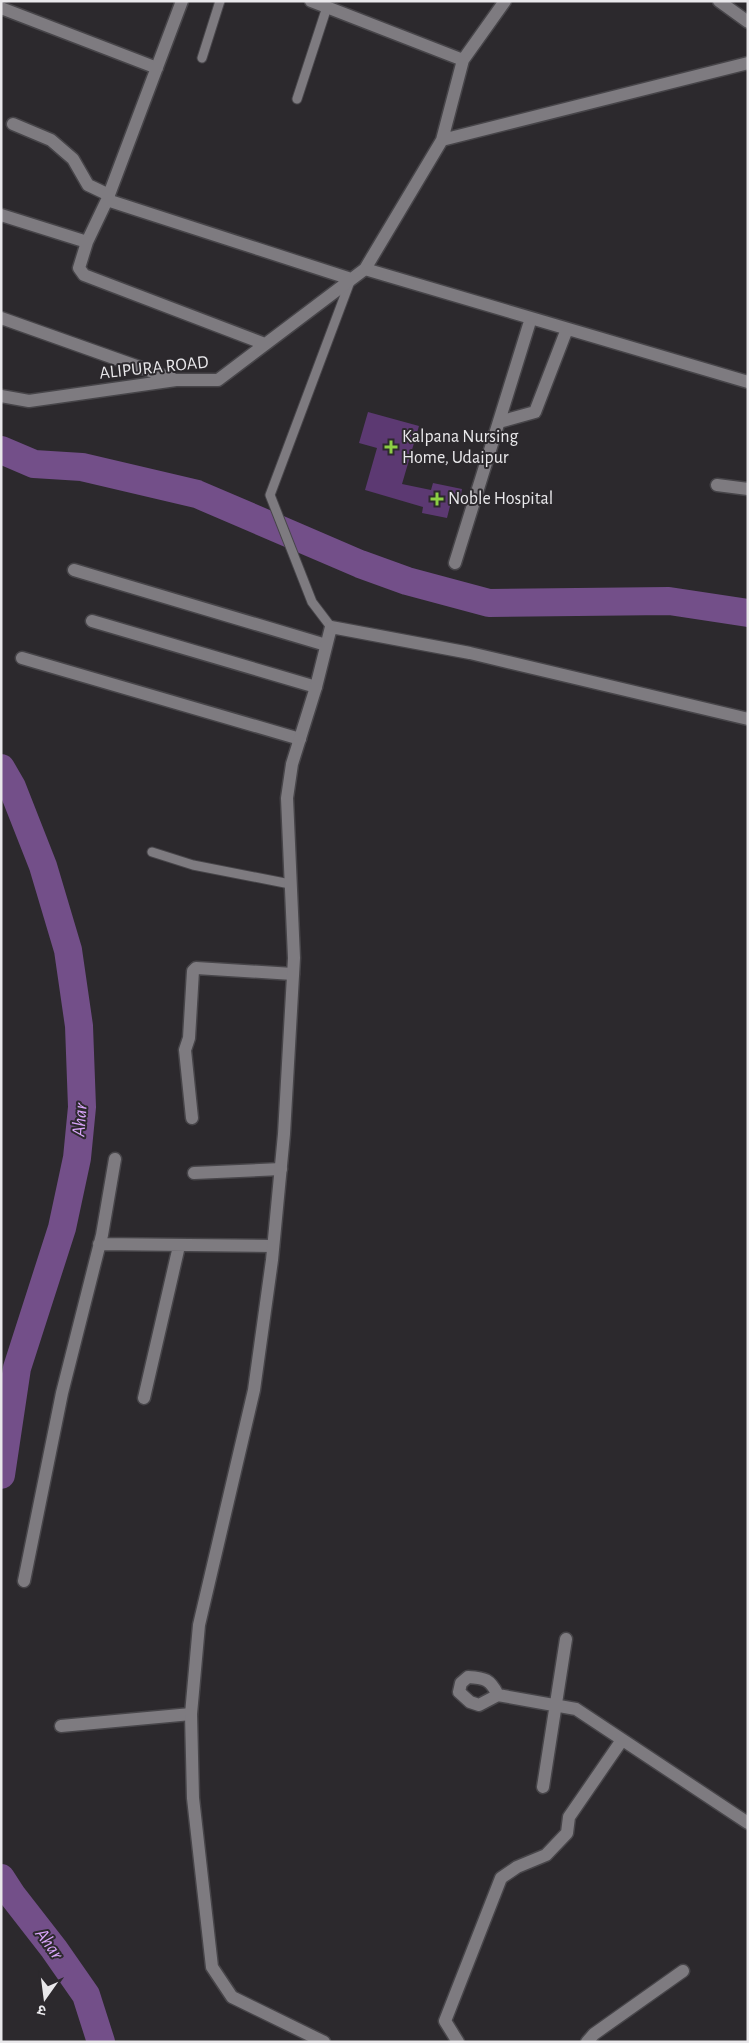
<svg xmlns="http://www.w3.org/2000/svg" width="749" height="2043" font-family="'Alegreya Sans','Noto Sans Devanagari',sans-serif">
<rect width="100%" height="100%" fill="#2c292d"/>
<g fill="none" stroke-linecap="round" stroke-linejoin="round">
<path stroke="#734f89" stroke-width="28" d="M1,450L34,464L82,467L197,494L360,564L407,581L489,603L669,601L748,613
M1,768L12,787L43,866L68,950L79,1026L82,1107L77,1158L62,1228L17,1368L1,1475
M1,1878L12,1895L54,1949L86,1995L101,2042"/>
</g>
<path fill="#5c3972" d="M368,412L419,426L402,484L431,490L433,483L462,489L459,504L451,502L447,518L422,513L423,507L365,490L377,448L359,443Z"/>
<g fill="none" stroke-linecap="round" stroke-linejoin="round">
<defs>
<path id="service" d="M202,58L220,1
M297,99L327,7
M331,627L312,602L270,495L351,279
M152,852L193,865L290,884"/>
<path id="minor" d="M311,1L463,60
M719,1L748,22
M1,8L157,68
M13,124L51,140L73,159L88,185L109,195
M442,140L463,60L505,1
M107,200L182,1
M1,215L87,242L107,200L351,279
M87,242L79,268L84,275L265,344
M365,269L748,382
M1,318L173,379
M1,396L29,401L176,380H218L365,269L442,140L748,63
M499,422L535,412L567,329
M717,485L748,489
M455,563L531,318
M74,570L326,645
M92,621L316,687
M22,658L300,739
M192,1118L185,1050L189,1038L193,971L196,968L293,974
M194,1173L281,1169
M99,1244L273,1246
M144,1398L179,1246
M24,1581L62,1393L102,1235L115,1159
M498,1695C490,1679 485,1678 468,1677L461,1683L459,1692L470,1702L479,1705L498,1695L576,1709L748,1823
M61,1726L191,1714
M543,1787L566,1639
M458,2042L445,2021L501,1878L517,1867L546,1855L567,1833L569,1817L622,1740
M587,2042L594,2034L683,1971"/>
<path id="tertiary" d="M324,2042L232,1997L212,1967L193,1798L191,1714L199,1625L254,1390L272,1260L284,1134L294,958L287,798L292,764L316,687L331,627L470,653L748,719"/>
</defs>
<use href="#service" stroke="#474549" stroke-width="11"/>
<use href="#minor" stroke="#474549" stroke-width="15"/>
<use href="#tertiary" stroke="#474549" stroke-width="15"/>
<use href="#service" stroke="#7e7b80" stroke-width="9"/>
<use href="#minor" stroke="#7e7b80" stroke-width="12"/>
<use href="#tertiary" stroke="#7e7b80" stroke-width="12"/>
</g>
<g fill="#8cce45" stroke="#2c292d" stroke-width="2">
<path d="M388.5 439.5h5v5h5v5h-5v5h-5v-5h-5v-5h5z"/>
<path d="M434.5 491.5h5v5h5v5h-5v5h-5v-5h-5v-5h5z"/>
</g>
<g text-anchor="middle" dominant-baseline="central" stroke-width="4" stroke-linejoin="round" paint-order="stroke">
<g font-size="18" fill="#e9e8eb" stroke="#2c292d">
<text transform="translate(154 368) rotate(-6)">ALIPURA ROAD</text>
</g>
<g font-size="18" fill="#e9e8eb" stroke="#2c292d" text-anchor="start">
<text x="402" y="437">Kalpana Nursing<tspan x="402" dy="21">Home, Udaipur</tspan></text>
<text x="448" y="499">Noble Hospital</text>
</g>
<g font-size="19" font-style="italic" fill="#d9a5fa" stroke="#2c292d">
<text transform="translate(80 1120) rotate(-86)">Ahar</text>
<text transform="translate(49 1944) rotate(54)">Ahar</text>
</g>
</g>
<rect width="749" height="2043" fill="none" stroke="#e9e8eb" stroke-width="5"/>
<g transform="translate(45 1998) rotate(194)" stroke="#2c292d" stroke-width="4" paint-order="stroke">
<path d="M0-4L9 19L0 12L-9 19Z" fill="#e9e8eb"/>
<text y="-8" font-size="14" font-weight="bold" text-anchor="middle" fill="#e9e8eb">उ</text>
</g>
</svg>
